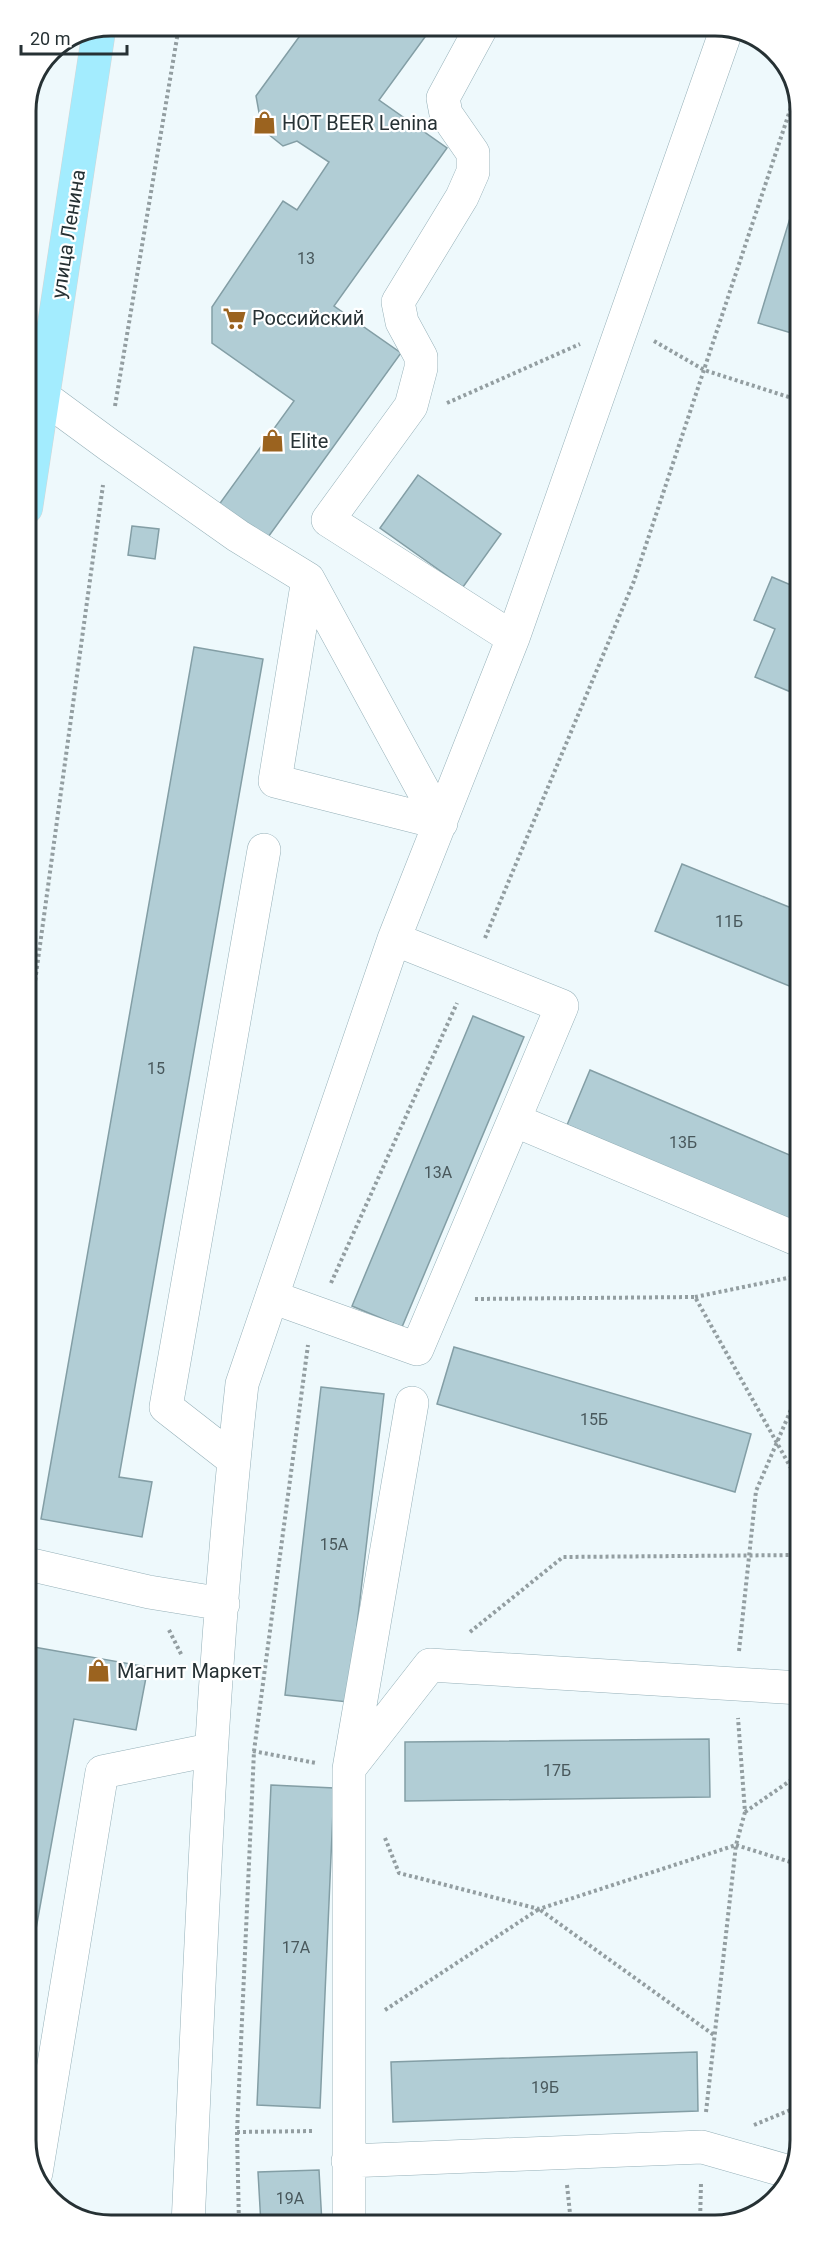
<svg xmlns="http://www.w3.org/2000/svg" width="826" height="2251" font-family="Roboto,sans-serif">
<rect width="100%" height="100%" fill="#eef9fc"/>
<path fill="#b1cdd5" stroke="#839ea5" stroke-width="1.5" d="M307,26H433L379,100L447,148L334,306L401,353L266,540L218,506L294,401L212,343V307L283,201L297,210L329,162L297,141L283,146L262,129L256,96Z
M798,192V335L758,323Z
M418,475L501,534L463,587L380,528Z
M132,526L159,529L155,559L128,555Z
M772,577L798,588V695L755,677L775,629L754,620Z
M194,647L263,659L119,1477L152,1482L142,1537L41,1519Z
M682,864L799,911V990L655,931Z
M473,1016L524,1037L402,1327L352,1306Z
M590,1070L799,1159V1224L567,1125Z
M454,1347L751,1434L735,1492L437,1404Z
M321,1387L384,1394L348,1702L285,1695Z
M28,1646L148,1667L136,1730L74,1719L28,1973Z
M709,1739L710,1797L405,1801V1742Z
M271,1785L334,1788L320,2108L257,2105Z
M697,2052L698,2111L393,2122L391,2062Z
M319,2170L322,2224L261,2225L258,2172Z"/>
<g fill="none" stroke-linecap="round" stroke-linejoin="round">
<defs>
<path id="minor" d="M482,26L443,98L446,114L473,153V172L462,197L398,302L402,322L421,357V368L411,406L328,520L513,638
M26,384L109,445L238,536L308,579L441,823
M308,579L275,781L441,823
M394,939L562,1006L514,1120L799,1240
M272,1297L417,1349L514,1120
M234,1460L166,1407L264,850
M28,1564L149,1592L223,1604
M351,1766L430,1665L800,1688
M348,2161L702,2147L790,2172
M36,2173L102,1772L210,1750
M349,2224V1769L412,1403
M188,2225C201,1944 211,1663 242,1384L394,939L513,638L727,28"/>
<path id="major" d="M26,508L99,30"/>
</defs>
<use href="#minor" stroke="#95b0b8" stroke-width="34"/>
<use href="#major" stroke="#d4d6d6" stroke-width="34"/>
<path stroke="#939ea1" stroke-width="4" stroke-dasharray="3 3" stroke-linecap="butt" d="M654,341L704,370L798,400
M447,403L580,344
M115,406L179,26
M485,938L634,581L797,89
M27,1040L103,485
M331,1283L457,1003
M695,1297L797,1276
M475,1299L695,1297L800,1484
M169,1630L182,1656
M470,1632L563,1557L800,1555
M739,1651L756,1491L799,1391
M253,1751L316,1763
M745,1812L800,1774
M385,1838L399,1873L539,1909L736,1845
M736,1845L800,1865
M385,2010L539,1909L714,2035
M706,2112L736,1845L745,1812L738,1718
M754,2125L800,2106
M237,2132L314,2131
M567,2185L571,2223
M700,2223L701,2183
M239,2225L237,2132L254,1751L308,1345"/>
<use href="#minor" stroke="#fff" stroke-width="33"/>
<use href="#major" stroke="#a3ecfe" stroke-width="33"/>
</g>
<defs>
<symbol id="shop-bare" viewBox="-9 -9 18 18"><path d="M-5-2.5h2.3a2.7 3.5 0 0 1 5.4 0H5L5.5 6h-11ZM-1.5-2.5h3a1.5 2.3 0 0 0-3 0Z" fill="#9b631f" stroke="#fff" stroke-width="2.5" paint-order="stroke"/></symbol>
<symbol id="supermarket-bare" viewBox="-9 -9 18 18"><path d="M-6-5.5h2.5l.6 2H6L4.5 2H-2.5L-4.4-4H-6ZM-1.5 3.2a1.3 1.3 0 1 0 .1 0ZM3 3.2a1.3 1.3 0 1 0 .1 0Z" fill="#9b631f" stroke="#fff" stroke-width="2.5" paint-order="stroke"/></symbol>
</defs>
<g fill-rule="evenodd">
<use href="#shop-bare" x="248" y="106" width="33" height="33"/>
<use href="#supermarket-bare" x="218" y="302" width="33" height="33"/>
<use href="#shop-bare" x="256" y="424" width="33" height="33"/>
<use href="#shop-bare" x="82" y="1654" width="33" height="33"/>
</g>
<g text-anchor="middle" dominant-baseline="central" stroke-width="4.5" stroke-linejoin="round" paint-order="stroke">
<g font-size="16" fill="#49585c">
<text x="306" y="258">13</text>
<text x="729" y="921">11Б</text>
<text x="156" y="1068">15</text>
<text x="683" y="1142">13Б</text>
<text x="438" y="1172">13А</text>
<text x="594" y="1419">15Б</text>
<text x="334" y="1544">15А</text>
<text x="557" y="1770">17Б</text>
<text x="296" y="1947">17А</text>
<text x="545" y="2087">19Б</text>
<text x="290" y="2198">19А</text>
</g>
<g font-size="20" fill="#263134" stroke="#fff" text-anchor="start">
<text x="282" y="123">HOT BEER Lenina</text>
<text x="252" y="318">Российский</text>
<text x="290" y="441">Elite</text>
<text x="117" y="1671">Магнит Маркет</text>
</g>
<g font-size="20" fill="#263134" stroke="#fff">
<text transform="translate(68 234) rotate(-81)">улица Ленина</text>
</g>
</g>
<path d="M0 0H826V2251H0ZM111 36H715A75 75 0 0 1 790 111V2140A75 75 0 0 1 715 2215H111A75 75 0 0 1 36 2140V111A75 75 0 0 1 111 36Z" fill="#fff" fill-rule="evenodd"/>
<path fill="none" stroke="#263134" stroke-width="3" d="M111 36H715A75 75 0 0 1 790 111V2140A75 75 0 0 1 715 2215H111A75 75 0 0 1 36 2140V111A75 75 0 0 1 111 36Z"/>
<path d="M21 45v9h106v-9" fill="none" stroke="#263134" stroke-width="3"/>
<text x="30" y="45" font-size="18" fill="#263134" stroke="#ffffff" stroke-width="4.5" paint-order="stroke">20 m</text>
</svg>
